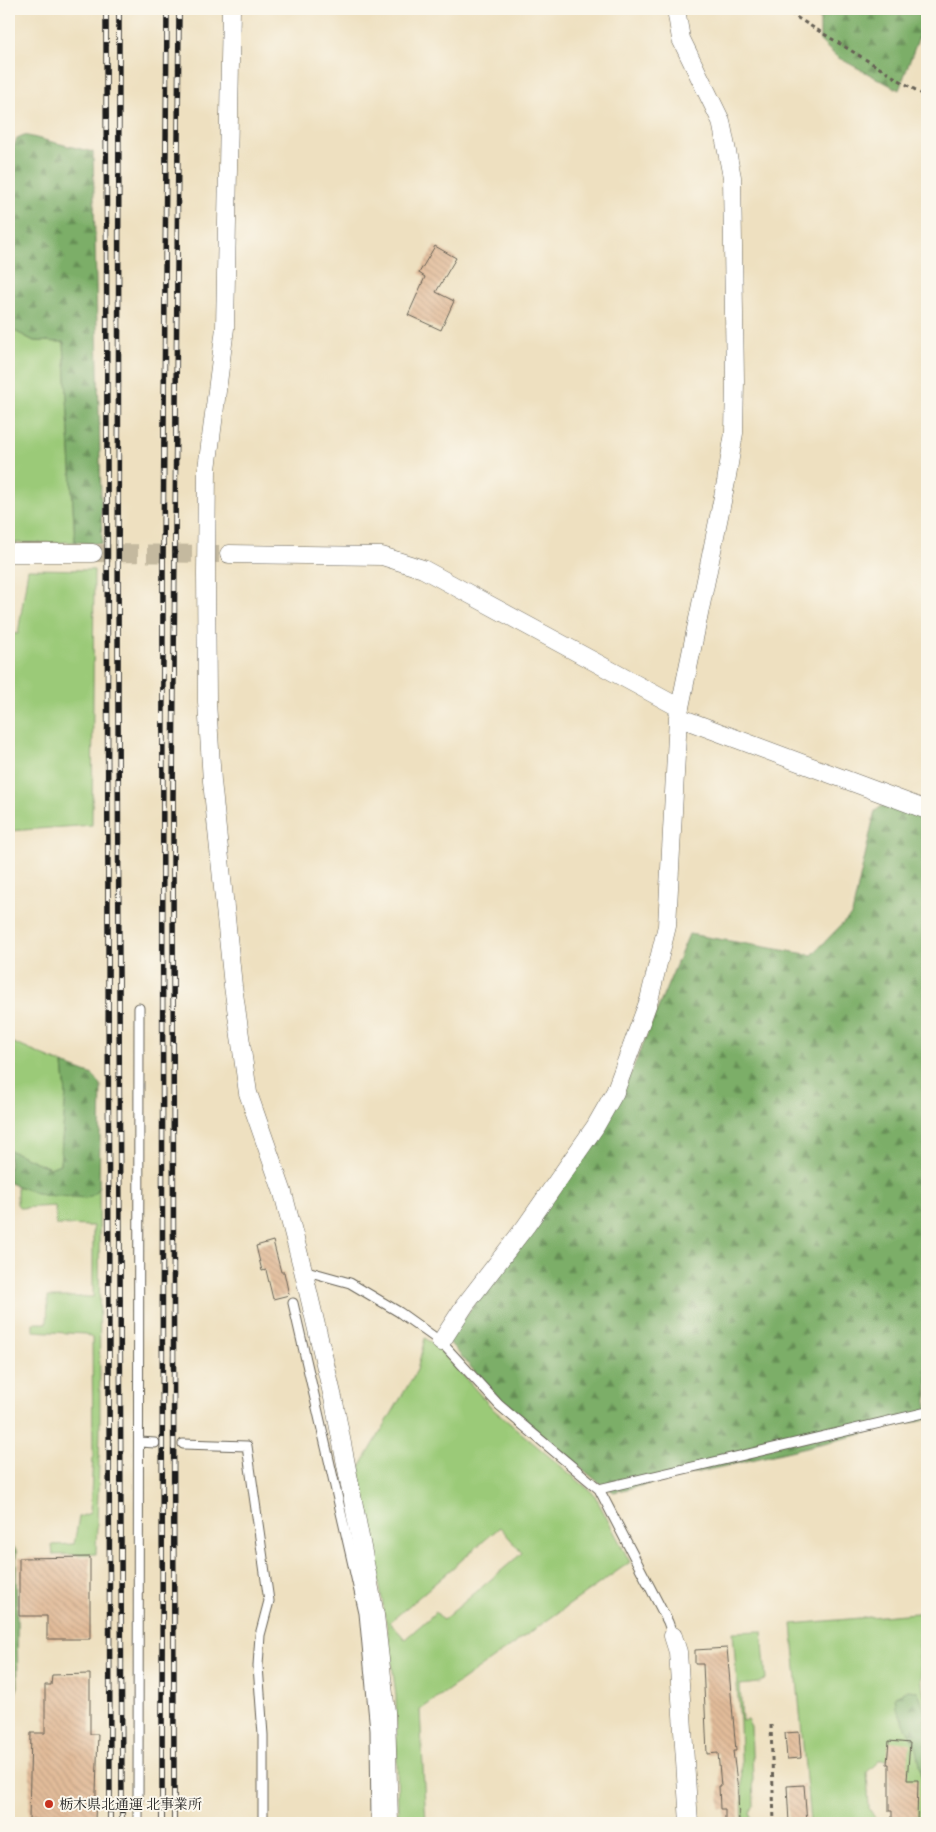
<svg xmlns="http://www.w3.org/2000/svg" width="936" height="1832" font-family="'IM FELL Great Primer','Noto Serif JP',serif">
<defs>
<pattern id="forest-firs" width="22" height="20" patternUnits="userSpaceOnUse" patternTransform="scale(1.25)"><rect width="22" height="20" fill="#7cae68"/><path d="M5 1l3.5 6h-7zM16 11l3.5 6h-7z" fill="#658d55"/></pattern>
<pattern id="building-back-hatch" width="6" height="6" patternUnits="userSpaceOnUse" patternTransform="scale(1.25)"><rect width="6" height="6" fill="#e2bc9a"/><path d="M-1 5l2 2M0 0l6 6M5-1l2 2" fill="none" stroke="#c1a184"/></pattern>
</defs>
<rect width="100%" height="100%" fill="#fbf7ec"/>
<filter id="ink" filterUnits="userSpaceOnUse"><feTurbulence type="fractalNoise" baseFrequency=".02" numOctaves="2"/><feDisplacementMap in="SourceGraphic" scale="10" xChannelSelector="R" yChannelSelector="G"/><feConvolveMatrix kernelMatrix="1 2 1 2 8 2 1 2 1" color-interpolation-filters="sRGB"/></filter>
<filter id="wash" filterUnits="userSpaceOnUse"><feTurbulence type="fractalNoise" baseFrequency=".0096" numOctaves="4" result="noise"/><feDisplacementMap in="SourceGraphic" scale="20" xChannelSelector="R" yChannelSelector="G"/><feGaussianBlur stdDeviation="1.12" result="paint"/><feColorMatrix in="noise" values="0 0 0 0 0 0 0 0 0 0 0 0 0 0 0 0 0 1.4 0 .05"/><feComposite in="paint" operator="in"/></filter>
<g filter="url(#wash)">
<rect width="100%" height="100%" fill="#eee0c0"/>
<path fill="#9bca78" stroke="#5c734a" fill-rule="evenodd" d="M9,328L34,341L64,342L75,542L9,543Z
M28,569L94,570L92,825L9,831V633L18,634Z
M9,1041L63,1064L66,1094L60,1164L50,1168L9,1150Z
M17,1186L43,1195L94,1194L99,1188L100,1432L96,1554L53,1555L52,1545L74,1544L79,1517L90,1513L93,1455L92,1338L85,1334L33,1331V1323H47L48,1297H93V1226L56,1225L55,1206L20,1208L17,1204Z
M425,1338L439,1349L494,1410L594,1494L630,1562L420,1710L426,1823H398L396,1696L389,1639L359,1469L417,1370ZM500,1527L522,1553L443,1620L436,1612L405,1639L390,1622Z
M927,1612L918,1644L923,1691L927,1705V1823H894V1760H878L877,1763L867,1772L869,1808L875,1818L874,1823H810L792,1624Z
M762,1631L766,1679L759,1683L740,1685L742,1721L747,1720L751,1727L754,1805L750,1813L752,1823H743L740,1723L733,1632Z"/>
<path fill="url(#forest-firs)" stroke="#4c6542" d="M820,9H927V15L899,90L837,57L820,41Z
M24,135L93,152L102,544L75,542L64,342L34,341L9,328V192L12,184C3,171 12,152 17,138Z
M893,798L927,810V1419L614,1492L598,1482L501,1402L448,1341L623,1092L689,934L812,955L852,914L875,811Z
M63,1064L93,1075L101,1085L99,1188L95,1194L86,1198L43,1195L9,1183V1150L50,1168L60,1164L66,1094Z
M9,1541L16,1550L18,1687L13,1701L9,1703Z
M908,1690L918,1691L927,1716V1823L924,1788L917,1749L896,1708L895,1696Z"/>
<g id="blocks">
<path fill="url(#building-back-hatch)" d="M435,246L456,258L436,292L454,301L441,330L408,315L425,277L419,273Z
M273,1241L281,1272H284L289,1295L273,1299L266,1270L262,1271L256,1246Z
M90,1557V1639H47V1616H19V1558Z
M727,1648L736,1751H733L738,1790L739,1823H725V1809H720L719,1786H721L718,1753L707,1754L703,1664H695V1650Z
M90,1674V1734H98L95,1821L29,1819L31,1733H45V1685H51L52,1675Z
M799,1732L801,1758L787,1759L785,1733Z
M889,1741L910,1743L907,1780H918L917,1823H892V1811H889V1764H887Z
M804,1785L807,1823H789L787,1786Z"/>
</g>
</g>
<g filter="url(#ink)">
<use href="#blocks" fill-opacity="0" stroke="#666155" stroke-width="1"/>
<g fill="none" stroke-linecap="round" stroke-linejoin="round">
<path stroke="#c4b99f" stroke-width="18" stroke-dasharray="18 9" stroke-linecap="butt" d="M93,553L229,554"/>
<defs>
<path id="lane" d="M303,1270L350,1283L399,1312L441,1342L499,1405L599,1489L668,1622L673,1636
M293,1303L364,1613L375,1730L376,1823
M140,1442L155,1443
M183,1444L247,1446L269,1601L260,1635L258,1666L263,1735V1823
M599,1489L927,1412
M138,1823L139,1008"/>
<path id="street" d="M231,9L225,328L207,469L206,574L207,702L212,781L233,986L248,1093L283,1193L303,1270L334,1402L375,1615L386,1712L389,1823
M9,553H93
M229,554L382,556L423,569L680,708
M678,717L927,810
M441,1342L465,1305L526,1226L595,1127L615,1092L649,1000L667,926L678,717L726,482L734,433L735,381L732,177L721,121L681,39L676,9
M673,1636L678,1652L689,1823"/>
</defs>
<use href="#lane" stroke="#666155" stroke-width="11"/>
<use href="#street" stroke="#666155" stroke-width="19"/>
<path stroke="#666155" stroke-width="3" stroke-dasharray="4 4" stroke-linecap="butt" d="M783,9L927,97
M771,1725L774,1823"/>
<use href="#lane" stroke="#fff" stroke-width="9"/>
<use href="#street" stroke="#fff" stroke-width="18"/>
<defs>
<path id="rail" d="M106,9L110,1823
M119,9L118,701L122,1823
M162,1823L163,563L167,9
M174,1823L173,802L179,9"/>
</defs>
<use href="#rail" stroke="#1c1c1c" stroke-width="5.5"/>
<use href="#rail" stroke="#fbf7ec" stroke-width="4" stroke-dasharray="11" stroke-linecap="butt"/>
</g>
</g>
<circle fill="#c8321e" stroke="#fbf7ec" stroke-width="2" cx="49" cy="1804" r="5"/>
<g text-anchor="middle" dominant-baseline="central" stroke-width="4" stroke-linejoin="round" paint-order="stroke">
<g font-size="14" fill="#1c1c1c" stroke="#fbf7ec" text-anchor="start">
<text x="59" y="1804">栃木県北通運 北事業所</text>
</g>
</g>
<rect width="936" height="1832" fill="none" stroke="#fbf7ec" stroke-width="30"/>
</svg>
